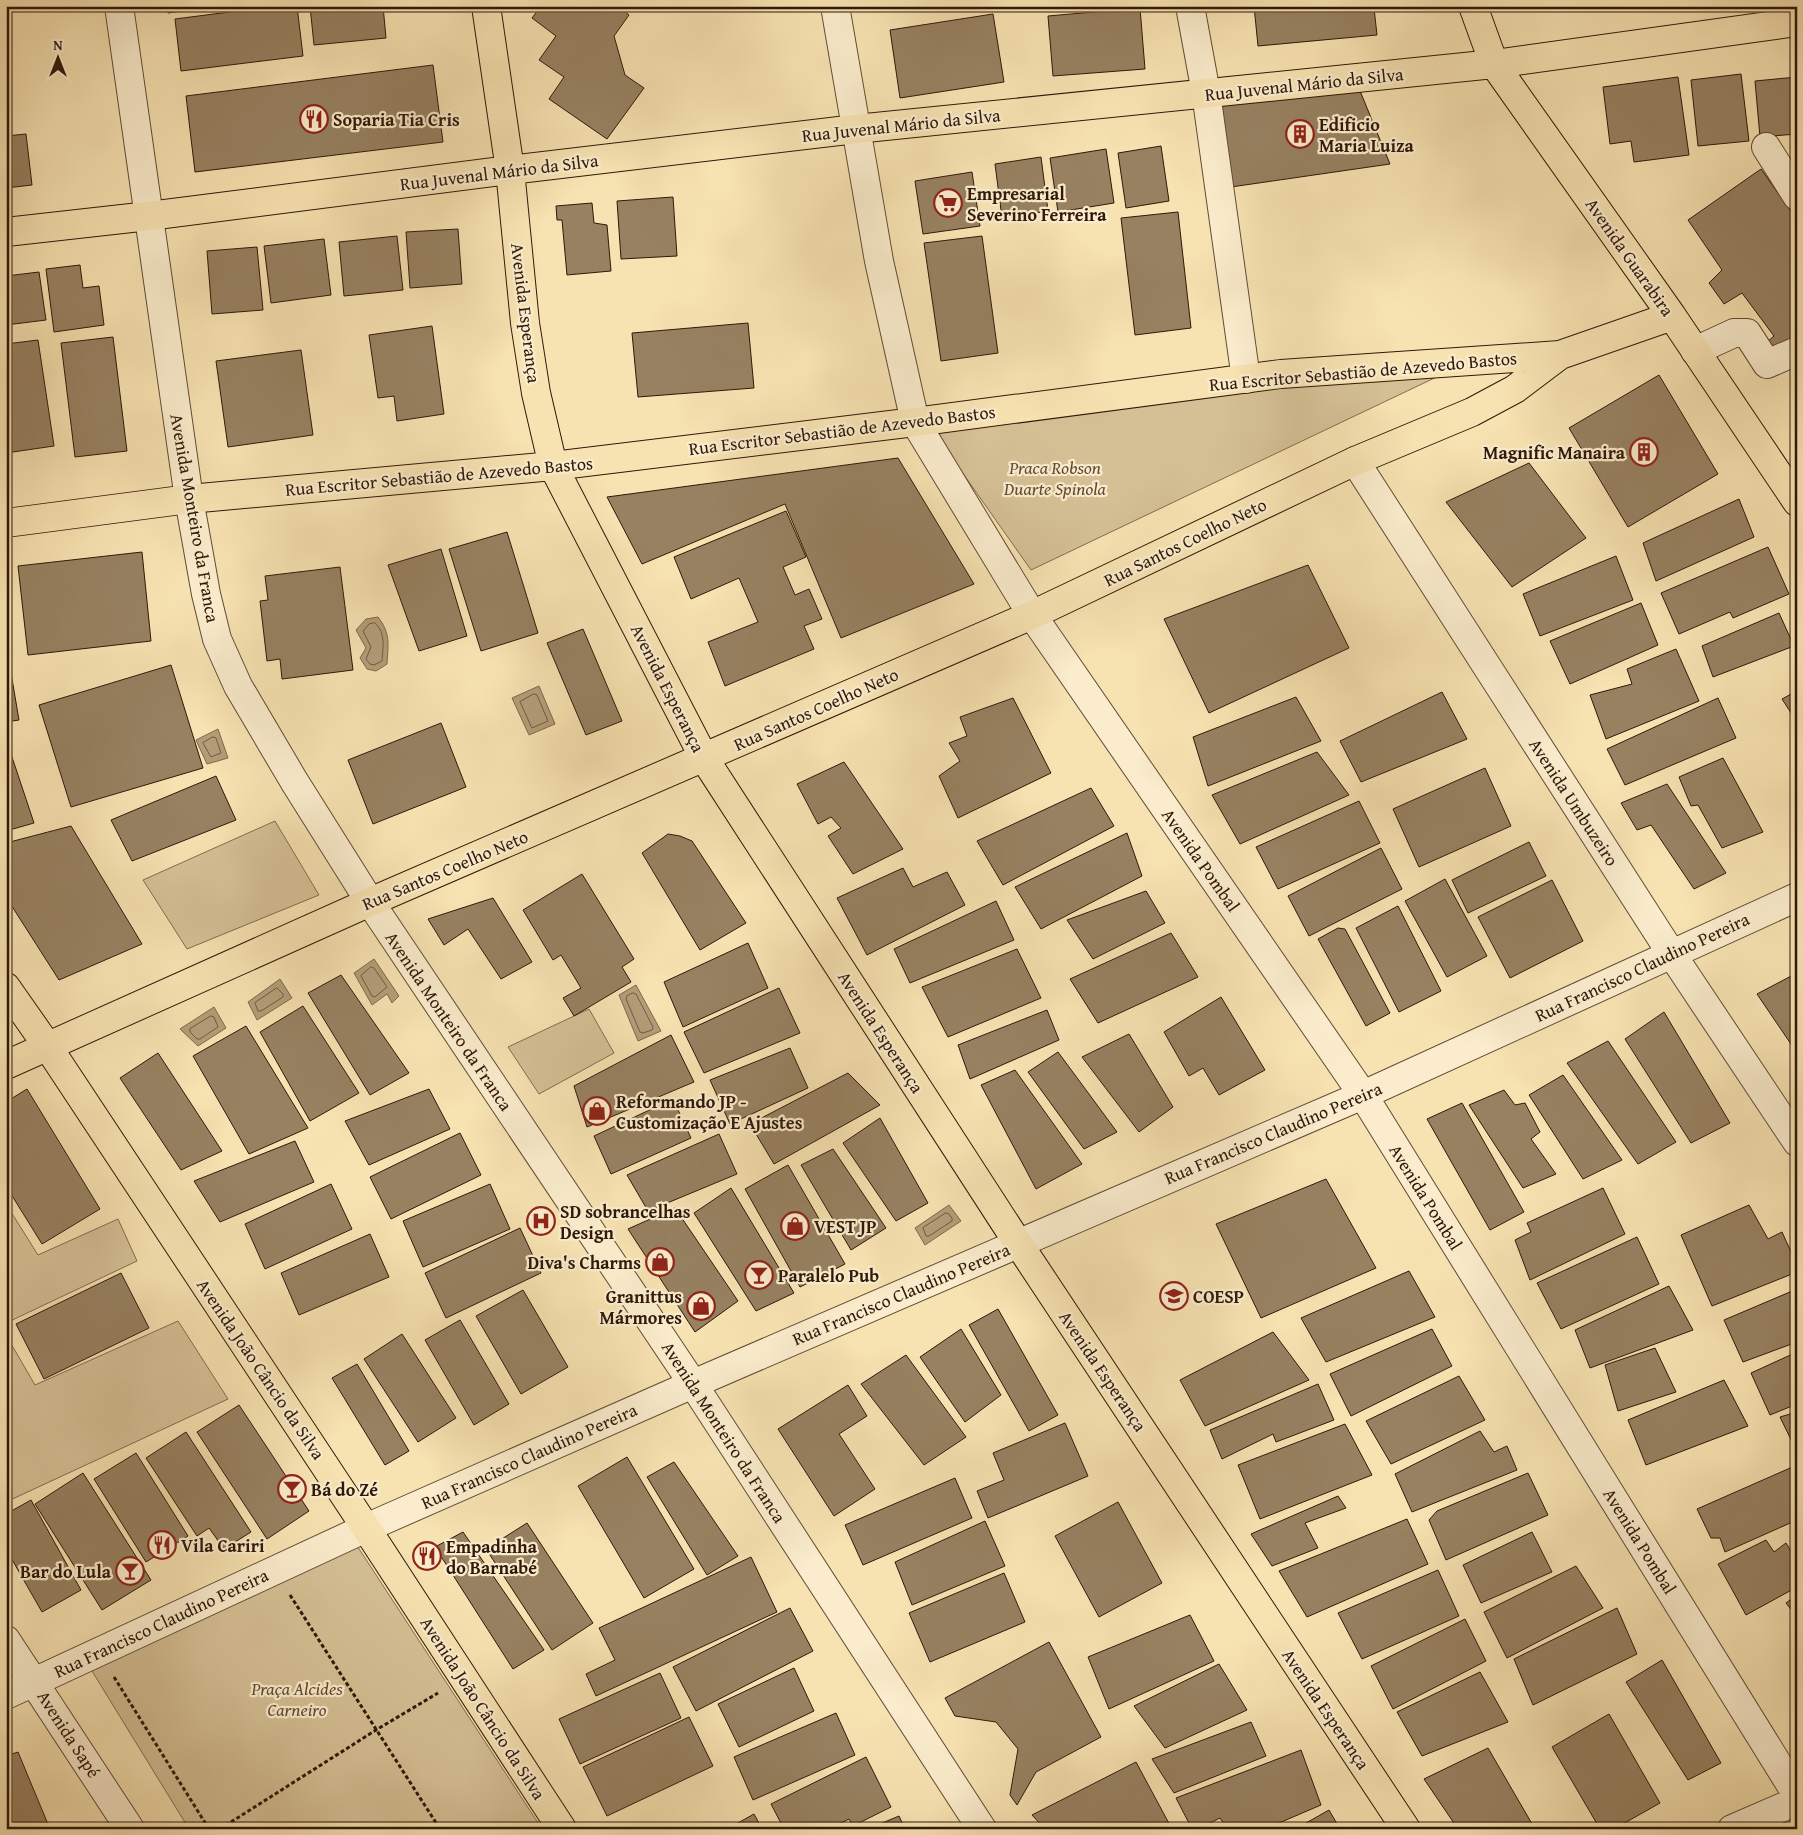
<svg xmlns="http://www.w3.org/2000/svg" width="1803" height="1835" font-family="'Gentium Book Plus',serif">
<rect width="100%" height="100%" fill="#f7e2b1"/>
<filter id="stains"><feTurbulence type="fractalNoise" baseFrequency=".004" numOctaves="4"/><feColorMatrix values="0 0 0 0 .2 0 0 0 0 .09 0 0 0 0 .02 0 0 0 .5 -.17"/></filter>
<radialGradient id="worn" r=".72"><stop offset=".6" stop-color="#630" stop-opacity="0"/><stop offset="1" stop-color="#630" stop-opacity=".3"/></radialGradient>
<path fill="#d5c095" stroke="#826c50" d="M1445,373L1031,570L921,414Z
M275,821L319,895L187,949L143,880Z
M589,1009L614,1053L539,1094L508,1047Z
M6,1204L38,1255L118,1219L137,1261L6,1323Z
M178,1321L228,1399L6,1502V1335L35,1385Z
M350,1535L542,1829H189L84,1658Z"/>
<path fill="#b39d78" stroke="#7e684c" d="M378,617C391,634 388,644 387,664L376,671L367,669L360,658L366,648L356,630L366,619Z
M539,686L555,724L529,735L512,698Z
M218,729L228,758L207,764L196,740Z
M374,959L399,996L392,1003L387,994L372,1005L354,973Z
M280,979L292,998L257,1020L248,1002Z
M636,985L661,1031L638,1041L619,995Z
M214,1007L226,1028L198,1046L180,1029Z
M949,1205L961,1221L925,1245L915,1228Z"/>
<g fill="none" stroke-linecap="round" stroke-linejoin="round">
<path stroke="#715a41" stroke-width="1" d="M375,623C386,633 383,647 382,661L374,665L370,664L366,659L371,647L363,631L369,624Z
M534,694L537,695L548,721L532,728L520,702Z
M213,737L216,738L221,753L211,757L203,743Z
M371,967L374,968L387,987L375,997L372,996L361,976Z
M277,988L283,994V997L261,1011H258L255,1003Z
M633,993L636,994L653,1027L652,1030L643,1033L640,1032L626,999L627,996Z
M211,1016L214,1017L218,1027L200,1039H197L190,1032V1029Z
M946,1213L949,1214L952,1218V1221L929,1236H926L923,1228Z"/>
</g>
<path fill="#978161" stroke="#2f180a" d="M167,6H217L168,13Z
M276,6H297L303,56L181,71L175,19Z
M310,6H383L386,38L314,45Z
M541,6H618L629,15L614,36L625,75L644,88L607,139L549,99L564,77L539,60L556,36L532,18Z
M1254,6H1391L1374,8L1377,35L1258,46Z
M1140,8L1145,69L1053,76L1048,16Z
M993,14L1004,82L900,98L890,30Z
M433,65L443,142L195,172L186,96Z
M1741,74L1749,141L1698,146L1691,80Z
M1678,77L1689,155L1634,162L1631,141L1610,144L1603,87Z
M1797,77V134L1760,137L1755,81Z
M1358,86L1390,164L1231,187L1218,105Z
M26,134L32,185L6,188V136Z
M1161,146L1169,201L1126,208L1118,153Z
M1106,149L1114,203L1058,212L1050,158Z
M1041,157L1048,211L1002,218L995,164Z
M1761,169L1797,220V346L1778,359L1766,343L1774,336L1742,293L1724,304L1709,283L1722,270L1688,220Z
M972,172L980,226L923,234L915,181Z
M673,197L677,256L621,259L617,201Z
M592,203L594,223L607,225L611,271L567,275L562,220H557L556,206Z
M1178,212L1191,328L1135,335L1121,218Z
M458,229L462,284L410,288L406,232Z
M397,236L403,290L344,296L339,242Z
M982,236L998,353L941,361L924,243Z
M324,239L331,295L271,303L264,246Z
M257,247L263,310L212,314L207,251Z
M80,265L83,288L99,286L104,325L54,332L46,269Z
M39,272L46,320L6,325V276Z
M748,323L754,388L638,397L632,333Z
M432,326L444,414L397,421L394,396L378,398L369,335Z
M113,337L127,451L75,457L61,343Z
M38,340L54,446L6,453V344Z
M301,350L313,435L228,447L216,361Z
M1659,375L1718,474L1628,527L1569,428Z
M898,458L974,584L841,638L785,504L642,564L607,497Z
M1529,463L1586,538L1512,587L1446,502Z
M1739,499L1754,537L1656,581L1643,543Z
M786,511L806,557L783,567L795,595L809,589L822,619L804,626L814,649L725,686L708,642L758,622L739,578L691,599L674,557Z
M507,532L538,633L481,651L449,549Z
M1768,547L1789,594L1733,618L1730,612L1679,634L1661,593Z
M441,549L467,636L419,651L388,565Z
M142,552L151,641L28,655L18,566Z
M1616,556L1633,600L1540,636L1523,594Z
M1308,565L1349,648L1209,713L1164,619Z
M340,567L353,670L282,679L280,659L267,661L260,601L268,600L265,576Z
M1641,603L1658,645L1570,684L1550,641Z
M1779,613L1794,646L1713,677L1702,646Z
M583,629L622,721L586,735L547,643Z
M1676,649L1699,701L1606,739L1590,695L1632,684L1627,669Z
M171,665L203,768L71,807L39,705Z
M6,673H11L19,720L6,722Z
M1797,691V722L1782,699Z
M1442,692L1467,739L1361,782L1340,741Z
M1296,697L1321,741L1208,786L1193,737Z
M1013,698L1051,773L958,818L939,776L960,761L949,743L967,736L960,717Z
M1718,698L1736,738L1625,785L1607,749Z
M441,723L466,787L373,824L348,760Z
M6,739L34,823L6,831Z
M1317,752L1349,795L1240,844L1212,795Z
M1723,758L1763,832L1722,848L1698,805L1691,806L1679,777Z
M844,762L903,849L853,874L828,836L841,828L831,817L818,824L797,784Z
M1485,768L1511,826L1419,867L1393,809Z
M216,776L236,820L132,861L111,820Z
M1667,784L1726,873L1694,889L1651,825L1637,830L1621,803Z
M1091,788L1114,826L1003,885L977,841Z
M1359,801L1380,843L1278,889L1256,847Z
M71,826L142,944L59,980L6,897V843Z
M1127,833L1142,876L1041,929L1015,887Z
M668,834L680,836L692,841L746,923L700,950L642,853Z
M1529,842L1546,876L1468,913L1452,880Z
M1381,848L1402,889L1309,936L1288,896Z
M903,868L913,887L947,872L965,905L867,955L837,898Z
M582,874L634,959L622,967L631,982L574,1016L563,998L581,988L561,955L553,960L523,910Z
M1445,879L1487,956L1447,977L1405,901Z
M1552,880L1583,941L1510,978L1478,917Z
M1146,891L1165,923L1093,959L1067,920Z
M493,898L532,962L501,979L468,929L444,945L428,919Z
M996,901L1014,940L910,983L894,949Z
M1398,906L1441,991L1399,1012L1356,928Z
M1338,928L1345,929L1390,1013L1366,1026L1318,939Z
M1171,933L1198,977L1098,1023L1070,979Z
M748,943L768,988L683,1027L664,982Z
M1017,949L1041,998L948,1037L922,987Z
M1797,973V1053L1757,994Z
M341,975L409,1073L370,1095L308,993Z
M779,988L800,1033L704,1073L684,1032Z
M1221,997L1265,1070L1219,1095L1203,1068L1189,1076L1164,1032Z
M303,1006L359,1093L310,1121L260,1032Z
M1047,1010L1059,1040L970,1079L958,1045Z
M1664,1012L1730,1123L1691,1143L1625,1039Z
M246,1026L308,1128L249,1154L193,1056Z
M1129,1034L1173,1107L1139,1132L1082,1057Z
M671,1035L694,1082L587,1127L574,1086Z
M1608,1041L1676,1142L1638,1164L1567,1063Z
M790,1048L808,1088L730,1124L710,1080Z
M1058,1052L1117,1132L1084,1149L1028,1072Z
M158,1053L222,1151L181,1170L120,1078Z
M1015,1070L1082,1164L1036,1189L981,1085Z
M848,1073L880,1105L774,1164L750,1124Z
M1563,1075L1622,1160L1583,1179L1529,1095Z
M27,1089L100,1209L42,1244L6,1186V1102Z
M429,1089L450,1129L369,1165L345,1121Z
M1504,1090L1515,1105L1525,1103L1540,1132L1531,1139L1556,1174L1523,1188L1469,1105Z
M673,1099L691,1138L611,1174L594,1136Z
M1462,1103L1524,1212L1490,1230L1427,1119Z
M880,1118L928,1203L896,1221L843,1143Z
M460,1133L481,1175L391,1219L370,1177Z
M719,1134L737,1174L648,1211L627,1175Z
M295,1141L314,1182L220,1222L194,1181Z
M833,1149L886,1228L851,1250L801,1165Z
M788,1165L845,1264L800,1287L745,1189Z
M1326,1179L1376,1268L1261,1318L1216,1224Z
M331,1184L352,1229L265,1269L245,1224Z
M490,1184L510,1229L423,1267L403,1221Z
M731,1188L794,1293L756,1311L694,1213Z
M1603,1188L1625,1234L1530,1280L1515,1240L1531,1232L1527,1223Z
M1749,1205L1768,1239L1782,1232L1797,1265V1272L1712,1306L1681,1235Z
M675,1208L738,1301L695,1332L628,1229Z
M520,1228L541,1273L446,1318L425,1273Z
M370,1234L389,1277L299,1315L281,1273Z
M1637,1237L1659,1284L1561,1329L1537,1283Z
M1409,1271L1435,1317L1326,1362L1301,1318Z
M121,1273L149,1328L44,1379L16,1324Z
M1669,1286L1693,1330L1590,1368L1575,1330Z
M1797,1289V1342L1743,1362L1724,1320Z
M523,1290L568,1367L521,1394L476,1316Z
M998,1309L1058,1415L1029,1431L969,1325Z
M460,1320L509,1404L474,1425L425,1340Z
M961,1329L1001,1395L965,1422L920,1357Z
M1432,1329L1452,1366L1351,1416L1330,1374Z
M1273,1332L1309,1380L1205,1426L1180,1380Z
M402,1334L456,1418L418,1442L364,1359Z
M1655,1348L1676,1392L1618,1411L1605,1365Z
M1797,1352V1404L1770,1415L1751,1373Z
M906,1355L966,1437L924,1465L861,1384Z
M357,1364L409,1451L385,1465L332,1378Z
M1459,1376L1485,1420L1391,1464L1366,1421Z
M1724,1380L1748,1426L1646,1465L1628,1420Z
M1318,1384L1334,1420L1276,1442L1273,1434L1222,1459L1210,1430Z
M848,1385L867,1416L839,1434L875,1489L834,1516L778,1429Z
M239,1405L309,1511L267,1539L197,1432Z
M1797,1412V1452L1780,1417Z
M1065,1423L1088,1476L988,1518L977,1491L1004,1480L993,1453Z
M1345,1424L1372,1475L1260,1519L1238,1465Z
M1480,1431L1494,1452L1507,1446L1517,1470L1412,1512L1395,1474Z
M186,1432L251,1532L224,1549L209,1528L197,1536L146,1458Z
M136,1453L188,1536L146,1562L94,1479Z
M627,1457L694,1569L644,1598L578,1486Z
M674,1462L738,1556L707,1575L647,1477Z
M1797,1465V1520L1725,1552L1720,1538H1711L1697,1509Z
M83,1473L151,1580L102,1610L35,1504Z
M1528,1473L1548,1515L1446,1560L1429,1520L1437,1511Z
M955,1478L972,1518L863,1565L845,1525Z
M1338,1496L1346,1508L1305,1523L1318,1548L1272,1566L1251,1534Z
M31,1500L81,1590L42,1612L6,1549V1514Z
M1118,1502L1162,1583L1099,1617L1055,1536Z
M1407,1519L1428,1564L1307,1617L1279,1571Z
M985,1521L1005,1566L912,1605L895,1562Z
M527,1523L593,1623L552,1650L486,1549Z
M463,1532L544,1650L513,1669L435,1547Z
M1532,1532L1552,1572L1481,1603L1463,1565Z
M1766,1540L1774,1552L1786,1543L1797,1561V1587L1746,1615L1718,1564Z
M751,1557L777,1612L596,1696L586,1674L615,1660L599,1628Z
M1576,1566L1603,1608L1507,1658L1484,1612Z
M1438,1570L1459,1616L1362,1659L1338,1613Z
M1004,1573L1025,1622L930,1662L909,1613Z
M1797,1595V1617L1786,1603Z
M790,1608L813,1651L696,1711L673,1667Z
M1617,1608L1637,1654L1533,1705L1514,1659Z
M1190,1615L1214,1661L1109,1709L1088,1657Z
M1465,1619L1486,1661L1393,1709L1371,1666Z
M1049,1642L1101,1737L1036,1772L1017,1805L1010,1795L1018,1749L996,1722L955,1716L945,1698Z
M1662,1660L1721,1763L1688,1780L1626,1682Z
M1219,1664L1247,1710L1165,1748L1134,1706Z
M794,1668L814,1711L739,1747L718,1704Z
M1480,1672L1508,1722L1422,1756L1397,1712Z
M660,1673L681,1718L580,1764L559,1719Z
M836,1713L855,1755L753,1800L734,1757Z
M1609,1714L1660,1803L1614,1829H1600L1552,1747Z
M689,1717L713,1766L607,1816L583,1767Z
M1251,1722L1266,1756L1174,1793L1152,1759Z
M1488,1748L1535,1829H1458L1424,1779Z
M1301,1750L1321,1805L1265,1829H1227L1220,1818L1198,1829H1192L1176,1798Z
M18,1752L50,1829H6V1756Z
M866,1757L891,1807L853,1826L849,1819L829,1829H784L771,1804Z
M1136,1762L1172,1829H1045L1032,1815Z
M1329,1810L1340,1829H1299V1827Z
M754,1814L762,1829H727Z
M899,1816L905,1829H868Z"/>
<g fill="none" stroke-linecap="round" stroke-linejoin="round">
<defs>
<path id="minor" d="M119,6L189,499L206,594L217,639L238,686L294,781L370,902L693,1384L982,1829
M835,6L879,261L915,422L1032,615L1363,1095L1797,1795
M1190,6L1206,93L1246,379
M1766,147L1797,196
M1695,351L1734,333H1747L1767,364L1797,351
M1355,461L1671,953L1797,1142
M6,1640L130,1829
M6,1695L366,1528L693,1384L1363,1095L1797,897
M1732,1829L1797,1801"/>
<path id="major" d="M486,6L510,170L525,323L536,393L553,466L704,758L1018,1243L1406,1829
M1473,6L1494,64L1672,316L1797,502
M6,232L149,216L510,170L856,129L1494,64L1797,22
M6,523L189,499L553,466L915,422L1281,374L1560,355L1672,316
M6,987L48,1047L366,1528L562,1829
M6,1065L370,902L1032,615L1355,461L1472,412L1515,389L1560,355"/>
</defs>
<use href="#minor" stroke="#614a34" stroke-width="30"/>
<use href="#major" stroke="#2f180a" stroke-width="30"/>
<path stroke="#2f180a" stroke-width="3" stroke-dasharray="4 2.5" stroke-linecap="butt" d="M290,1595L440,1829
M114,1677L209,1829
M220,1829L376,1730L438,1693"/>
<use href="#minor" stroke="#faeccc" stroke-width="28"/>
<use href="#major" stroke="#f7e2b1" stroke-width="28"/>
</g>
<defs>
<symbol id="restaurant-ring" viewBox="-11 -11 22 22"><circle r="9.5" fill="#faeccc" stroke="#8f2418" stroke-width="1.5"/><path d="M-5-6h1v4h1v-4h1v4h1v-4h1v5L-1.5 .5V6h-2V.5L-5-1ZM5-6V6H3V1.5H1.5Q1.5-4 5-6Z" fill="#8f2418"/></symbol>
<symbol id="building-ring" viewBox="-11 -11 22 22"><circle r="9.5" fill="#faeccc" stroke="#8f2418" stroke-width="1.5"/><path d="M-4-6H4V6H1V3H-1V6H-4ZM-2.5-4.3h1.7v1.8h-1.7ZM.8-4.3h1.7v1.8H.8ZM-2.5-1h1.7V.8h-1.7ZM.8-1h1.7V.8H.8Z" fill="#8f2418"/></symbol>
<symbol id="supermarket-ring" viewBox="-11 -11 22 22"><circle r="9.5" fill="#faeccc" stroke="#8f2418" stroke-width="1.5"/><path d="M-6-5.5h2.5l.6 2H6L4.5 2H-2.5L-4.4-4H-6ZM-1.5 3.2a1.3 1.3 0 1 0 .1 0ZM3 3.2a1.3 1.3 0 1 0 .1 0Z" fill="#8f2418"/></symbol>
<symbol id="shop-ring" viewBox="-11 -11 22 22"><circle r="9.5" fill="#faeccc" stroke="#8f2418" stroke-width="1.5"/><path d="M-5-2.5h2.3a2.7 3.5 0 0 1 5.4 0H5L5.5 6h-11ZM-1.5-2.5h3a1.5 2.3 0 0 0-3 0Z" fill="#8f2418"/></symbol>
<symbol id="hospital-ring" viewBox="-11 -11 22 22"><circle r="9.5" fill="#faeccc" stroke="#8f2418" stroke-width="1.5"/><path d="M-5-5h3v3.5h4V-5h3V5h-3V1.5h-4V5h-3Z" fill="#8f2418"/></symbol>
<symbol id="bar-ring" viewBox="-11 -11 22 22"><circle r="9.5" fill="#faeccc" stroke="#8f2418" stroke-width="1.5"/><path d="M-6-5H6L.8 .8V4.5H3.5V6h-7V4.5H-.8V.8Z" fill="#8f2418"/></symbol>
<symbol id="university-ring" viewBox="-11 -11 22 22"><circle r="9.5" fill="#faeccc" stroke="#8f2418" stroke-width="1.5"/><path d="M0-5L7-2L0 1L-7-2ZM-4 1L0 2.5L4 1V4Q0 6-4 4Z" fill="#8f2418"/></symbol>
</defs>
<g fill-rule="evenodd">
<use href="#restaurant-ring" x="298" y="103" width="32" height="32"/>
<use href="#building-ring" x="1284" y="118" width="32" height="32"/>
<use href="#supermarket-ring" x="932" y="187" width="32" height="32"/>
<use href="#building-ring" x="1628" y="436" width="32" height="32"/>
<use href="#shop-ring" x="581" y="1095" width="32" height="32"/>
<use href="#hospital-ring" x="525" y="1205" width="32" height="32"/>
<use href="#shop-ring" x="779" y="1210" width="32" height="32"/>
<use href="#shop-ring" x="644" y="1246" width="32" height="32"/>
<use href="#bar-ring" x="743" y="1259" width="32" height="32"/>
<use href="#university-ring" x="1158" y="1280" width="32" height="32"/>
<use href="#shop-ring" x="685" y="1290" width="32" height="32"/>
<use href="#bar-ring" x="276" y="1473" width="32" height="32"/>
<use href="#restaurant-ring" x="146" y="1529" width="32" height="32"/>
<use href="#restaurant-ring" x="411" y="1540" width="32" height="32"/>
<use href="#bar-ring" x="114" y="1555" width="32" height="32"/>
</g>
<g text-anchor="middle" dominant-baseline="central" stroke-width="4.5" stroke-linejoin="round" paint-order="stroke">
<g font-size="18" fill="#2f180a" stroke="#faeccc">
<text transform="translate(1304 84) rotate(-6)">Rua Juvenal Mário da Silva</text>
<text transform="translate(901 125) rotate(-6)">Rua Juvenal Mário da Silva</text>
<text transform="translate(499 172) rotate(-7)">Rua Juvenal Mário da Silva</text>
<text transform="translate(1630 257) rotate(55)">Avenida Guarabira</text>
<text transform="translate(526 313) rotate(83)">Avenida Esperança</text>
<text transform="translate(1363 371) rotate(-5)">Rua Escritor Sebastião de Azevedo Bastos</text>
<text transform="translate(842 430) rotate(-7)">Rua Escritor Sebastião de Azevedo Bastos</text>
<text transform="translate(439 476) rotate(-5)">Rua Escritor Sebastião de Azevedo Bastos</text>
<text transform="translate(195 518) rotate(80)">Avenida Monteiro da Franca</text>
<text transform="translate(1185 542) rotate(-26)">Rua Santos Coelho Neto</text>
<text transform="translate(668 688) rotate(63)">Avenida Esperança</text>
<text transform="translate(816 709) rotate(-24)">Rua Santos Coelho Neto</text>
<text transform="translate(1574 802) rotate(57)">Avenida Umbuzeiro</text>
<text transform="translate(1201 860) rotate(55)">Avenida Pombal</text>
<text transform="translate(445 870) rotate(-23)">Rua Santos Coelho Neto</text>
<text transform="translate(1642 967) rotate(-25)">Rua Francisco Claudino Pereira</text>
<text transform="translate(449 1021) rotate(56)">Avenida Monteiro da Franca</text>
<text transform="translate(881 1032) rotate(57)">Avenida Esperança</text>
<text transform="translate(1273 1133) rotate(-23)">Rua Francisco Claudino Pereira</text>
<text transform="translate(1426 1197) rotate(58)">Avenida Pombal</text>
<text transform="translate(901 1294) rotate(-23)">Rua Francisco Claudino Pereira</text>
<text transform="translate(261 1369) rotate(56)">Avenida João Câncio da Silva</text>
<text transform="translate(1103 1371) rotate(56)">Avenida Esperança</text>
<text transform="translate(724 1432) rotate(57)">Avenida Monteiro da Franca</text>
<text transform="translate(529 1456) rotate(-24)">Rua Francisco Claudino Pereira</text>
<text transform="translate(1640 1541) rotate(58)">Avenida Pombal</text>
<text transform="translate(161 1623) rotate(-25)">Rua Francisco Claudino Pereira</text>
<text transform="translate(483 1708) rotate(57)">Avenida João Câncio da Silva</text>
<text transform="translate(1326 1709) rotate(56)">Avenida Esperança</text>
<text transform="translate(69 1734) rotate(57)">Avenida Sapé</text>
</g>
<g font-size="18" font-weight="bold" fill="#2f180a" stroke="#faeccc" text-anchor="start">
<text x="333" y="119">Soparia Tia Cris</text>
<text x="1319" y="124">Edificio<tspan x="1319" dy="21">Maria Luiza</tspan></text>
<text x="967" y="193">Empresarial<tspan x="967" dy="21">Severino Ferreira</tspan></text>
<text x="1625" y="452" text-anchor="end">Magnific Manaira</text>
<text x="616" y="1101">Reformando JP -<tspan x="616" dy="21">Customização E Ajustes</tspan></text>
<text x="560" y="1211">SD sobrancelhas<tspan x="560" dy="21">Design</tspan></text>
<text x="814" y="1226">VEST JP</text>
<text x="641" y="1262" text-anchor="end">Diva's Charms</text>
<text x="778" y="1275">Paralelo Pub</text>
<text x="682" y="1296" text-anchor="end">Granittus<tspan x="682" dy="21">Mármores</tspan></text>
<text x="1193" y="1296">COESP</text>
<text x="311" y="1489">Bá do Zé</text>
<text x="181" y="1545">Vila Cariri</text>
<text x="446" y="1546">Empadinha<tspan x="446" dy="21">do Barnabé</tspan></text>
<text x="111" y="1571" text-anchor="end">Bar do Lula</text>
</g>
<g font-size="18" font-style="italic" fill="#614a34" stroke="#faeccc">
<text x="1055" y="467">Praca Robson<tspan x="1055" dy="21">Duarte Spinola</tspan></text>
<text x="297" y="1688">Praça Alcides<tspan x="297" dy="21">Carneiro</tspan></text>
</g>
</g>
<rect width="1803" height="1835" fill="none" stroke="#f7e2b1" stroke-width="25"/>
<rect x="8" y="8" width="1788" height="1820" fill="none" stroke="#2f180a" stroke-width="2.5"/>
<rect x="12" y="12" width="1778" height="1810" fill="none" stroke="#2f180a"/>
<g transform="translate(58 58)" stroke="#faeccc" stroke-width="4" paint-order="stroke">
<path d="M0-4L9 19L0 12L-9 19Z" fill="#2f180a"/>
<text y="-8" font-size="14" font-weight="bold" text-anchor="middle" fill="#2f180a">N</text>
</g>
<rect width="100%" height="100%" filter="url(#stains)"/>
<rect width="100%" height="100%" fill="url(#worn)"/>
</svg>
